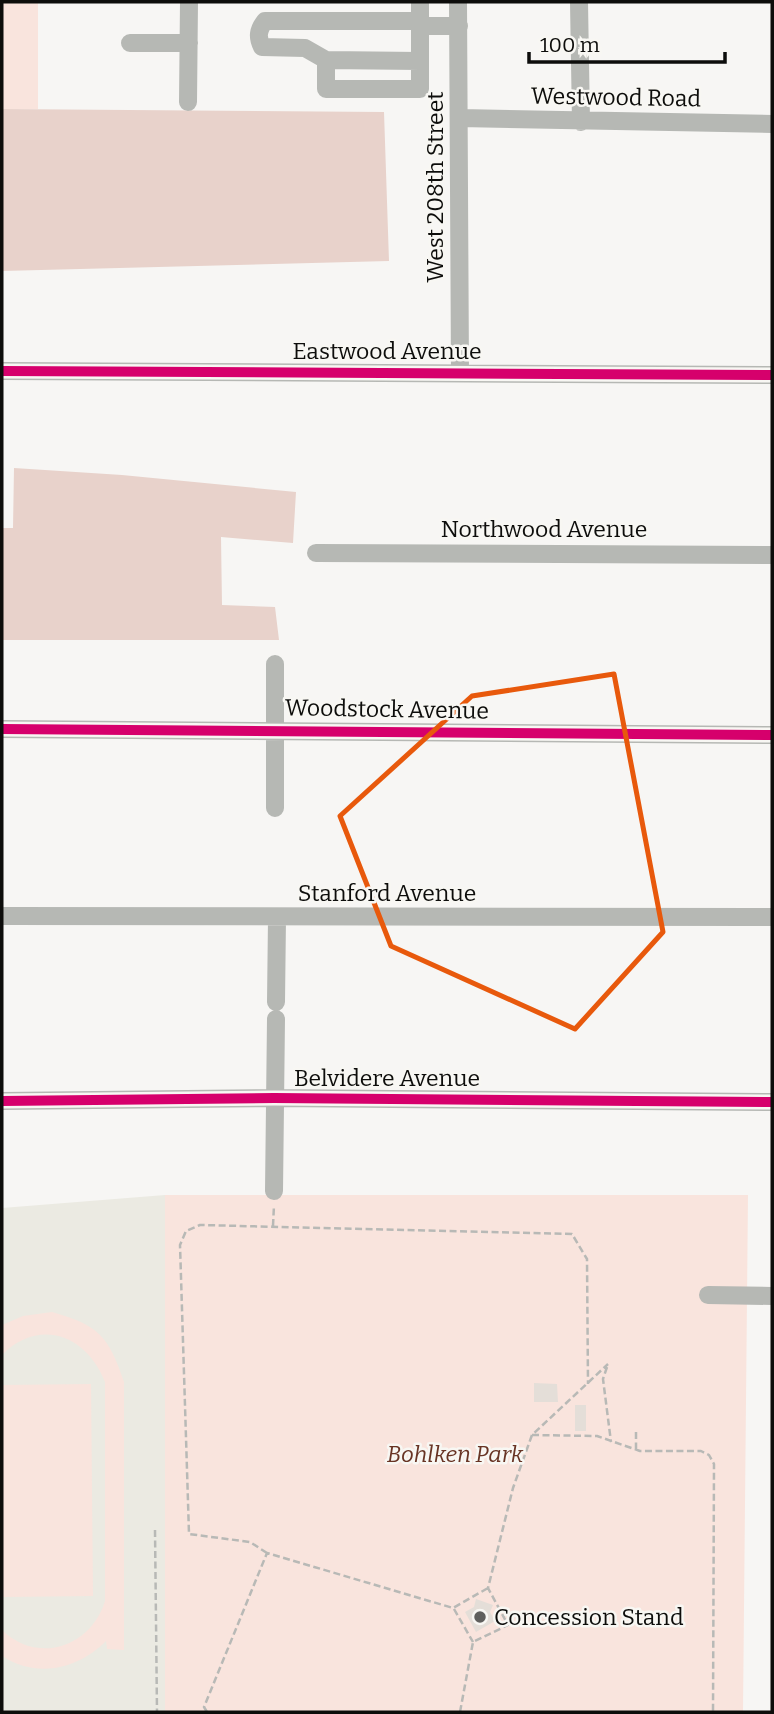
<svg xmlns="http://www.w3.org/2000/svg" width="774" height="1714" font-family="Bitter,serif">
<rect width="100%" height="100%" fill="#f7f6f4"/>
<path fill="#ebeae2" d="M165,1195V1712H2V1208Z"/>
<path fill="#f9e4dd" d="M2,2H38V109H2Z
M165,1195H748L743,1712H165Z
M52,1312C99,1325 109,1337 124,1382V1650L107,1649L106,1641C78,1669 38,1679 2,1656V1630C38,1665 91,1647 105,1601V1382C87,1335 39,1317 2,1355V1325L23,1316Z
M91,1384L93,1596L2,1597V1385Z"/>
<path fill="#e8d2cb" d="M2,109L384,112L389,261L2,271Z
M14,468L122,475L296,492L293,543L221,537L222,605L275,607L279,640H2V528H13Z"/>
<path fill="#e4ded8" d="M534,1383L557,1384L558,1402H534Z
M575,1405H586V1431H575Z
M476,1599L493,1605L490,1612L495,1621L476,1632L465,1612L474,1607Z"/>
<g fill="none" stroke-linecap="round" stroke-linejoin="round">
<path stroke="#b8b9b6" stroke-width="2.5" stroke-dasharray="7 3.5" stroke-linecap="butt" d="M273,1226L274,1205
M607,1367L603,1379L611,1442
M636,1432V1450
M532,1435L597,1436L640,1451H701L709,1455L714,1464L713,1712
M155,1530L157,1712
M267,1553L250,1542L189,1534L180,1245L186,1231L200,1225L572,1234L587,1259L588,1384
M454,1609L473,1642
M207,1712L204,1707L267,1553L453,1608L488,1588
M460,1712L473,1642L508,1625L488,1588L513,1488L532,1435L608,1364"/>
<path stroke="#b6b8b4" stroke-width="18" d="M420,2V26H459
M458,2L460,373
M579,2L581,122
M420,21H265C258,30 257,37 262,47L305,48L326,60L420,61V26
M130,43H189
M326,60V89H420V61
M188,102L189,2
M460,118L772,124
M2,371L772,375
M316,553L772,555
M275,664V808
M2,729L772,735
M2,916L772,917
M276,1002L277,918
M2,1101L274,1098L772,1102
M274,1191L276,1019
M708,1295L772,1296"/>
<defs>
<path id="cycleway" d="M2,371L772,375
M2,729L772,735
M2,1101L274,1098L772,1102"/>
</defs>
<use href="#cycleway" stroke="#f8f7f3" stroke-width="15"/>
<use href="#cycleway" stroke="#d6006c" stroke-width="10"/>
</g>
<path fill="none" stroke="#e8590c" stroke-width="5" stroke-linejoin="round" d="M614,674L663,932L575,1029L391,946L340,816L472,696Z"/>
<circle fill="#5f5f5d" stroke="#f8f7f3" stroke-width="2.5" cx="480" cy="1617" r="7"/>
<g text-anchor="middle" dominant-baseline="central" stroke-width="5" stroke-linejoin="round" paint-order="stroke">
<g font-size="23" fill="#0d0d0b" stroke="#f8f7f3">
<text transform="translate(616 97) rotate(1)">Westwood Road</text>
<text transform="translate(435 187) rotate(-90)">West 208th Street</text>
<text x="387" y="351">Eastwood Avenue</text>
<text x="544" y="529">Northwood Avenue</text>
<text transform="translate(387 709) rotate(1)">Woodstock Avenue</text>
<text x="387" y="893">Stanford Avenue</text>
<text x="387" y="1078">Belvidere Avenue</text>
</g>
<g font-size="23" font-style="italic" fill="#683424" stroke="#f8f7f3">
<text x="455" y="1454">Bohlken Park</text>
</g>
<g font-size="23" fill="#0d0d0b" stroke="#f8f7f3" text-anchor="start">
<text x="494" y="1617">Concession Stand</text>
</g>
</g>
<rect width="774" height="1714" fill="none" stroke="#0d0d0b" stroke-width="7"/>
<path d="M529 52v10h196v-10" fill="none" stroke="#0d0d0b" stroke-width="3.5"/>
<text x="540" y="52" font-size="21" fill="#0d0d0b" stroke="#f8f7f3" stroke-width="5" paint-order="stroke">100 m</text>
</svg>
